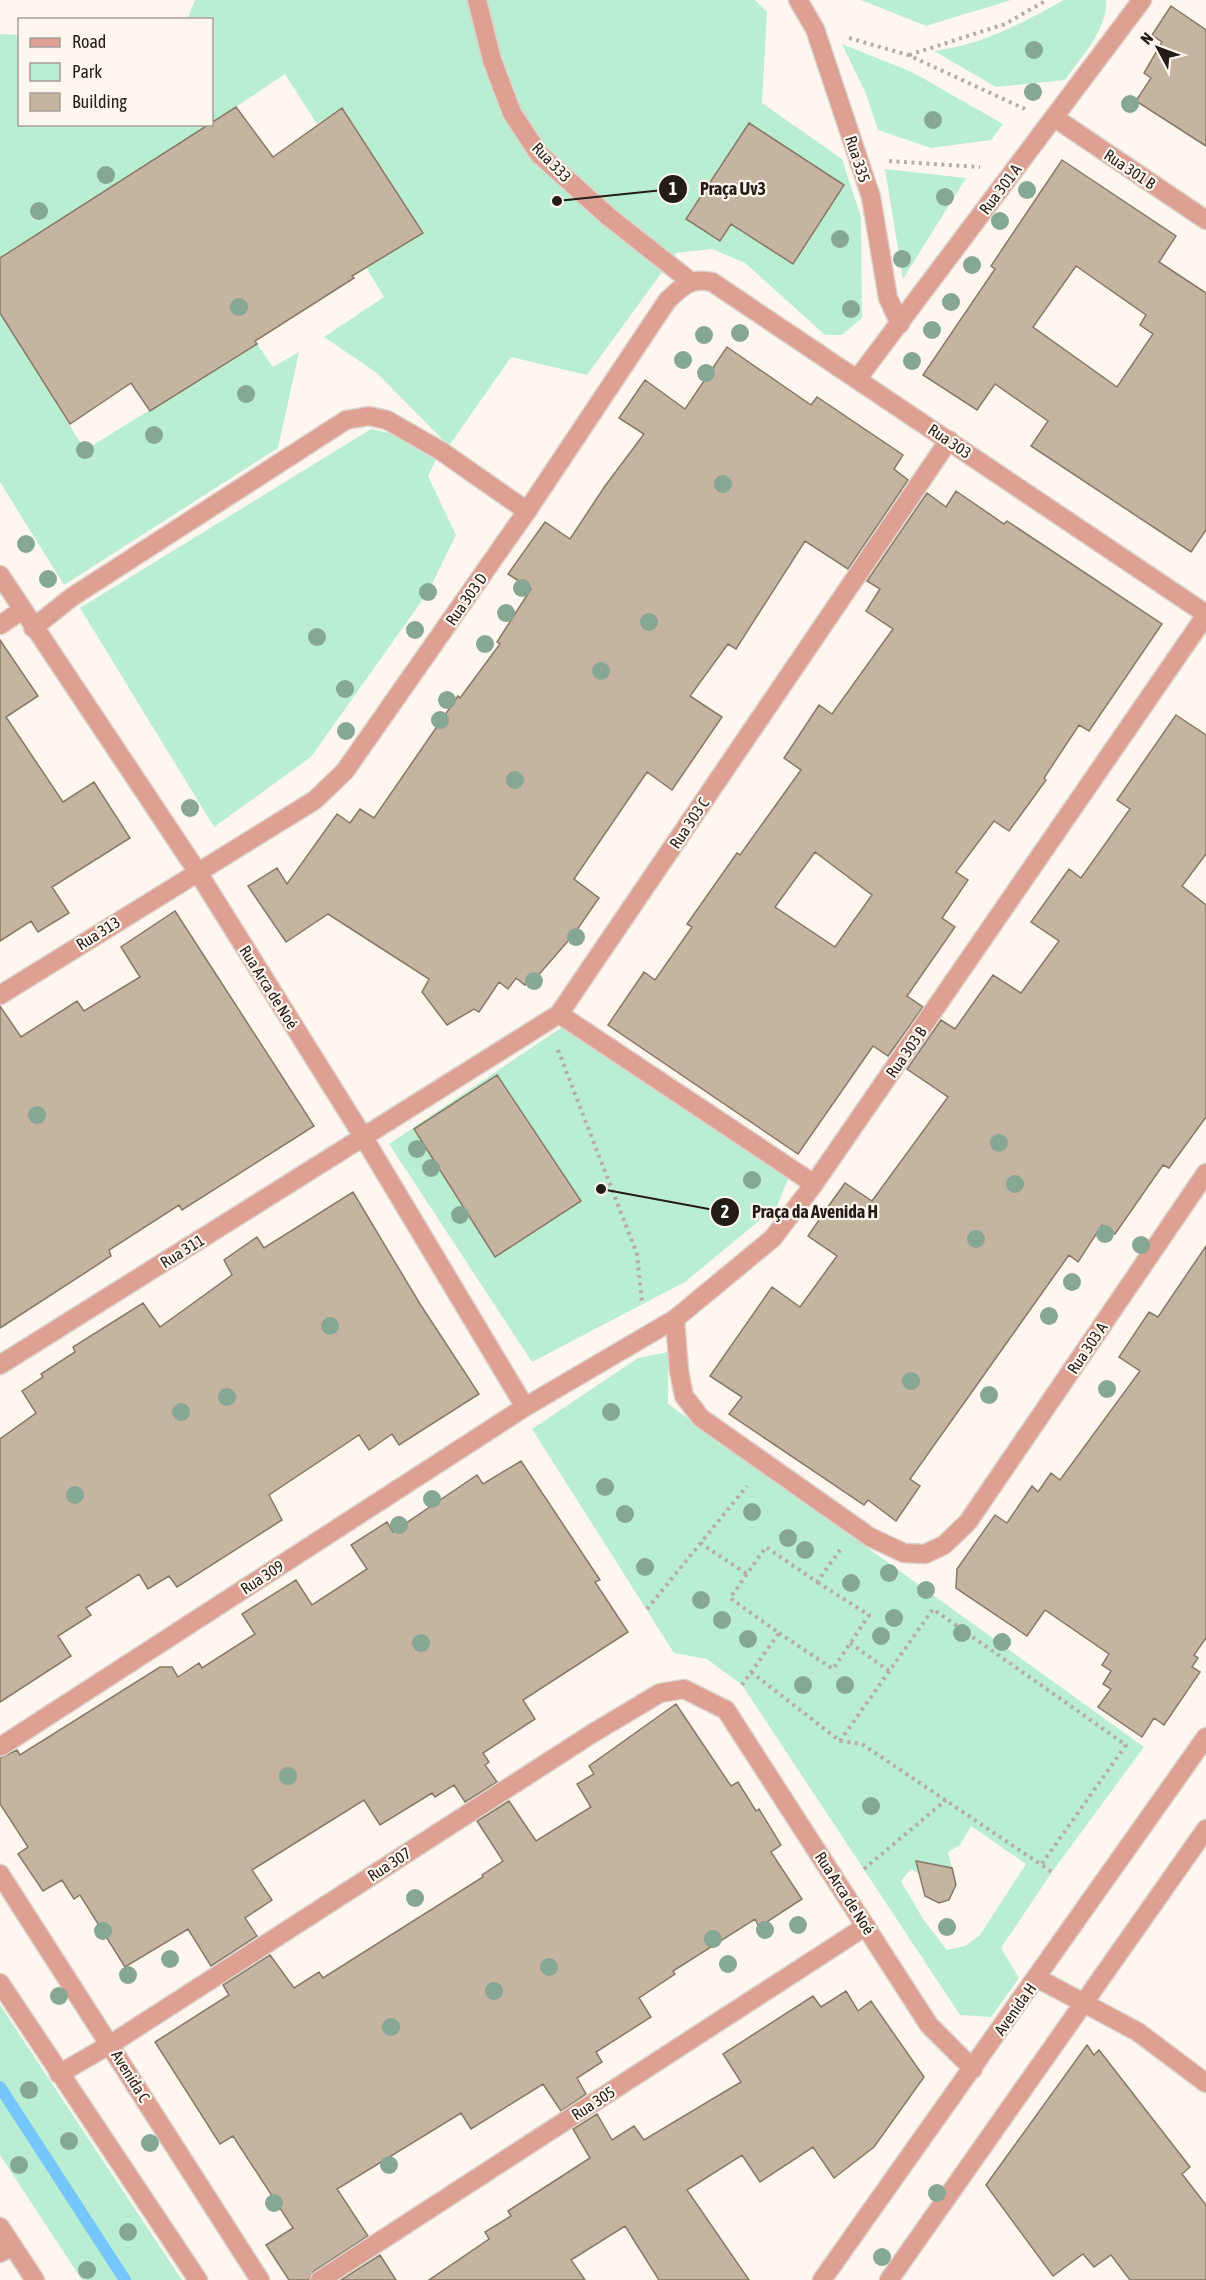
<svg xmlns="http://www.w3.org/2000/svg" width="1206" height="2280" font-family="'Asap Condensed',sans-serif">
<rect width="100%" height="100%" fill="#fff6ef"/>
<path fill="#b9eed2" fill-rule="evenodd" d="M195,0H755L767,12L762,103L842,159L861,217L862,318L842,335H825L745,263L712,249L676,253L587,375L511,357L449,446L377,373L324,337L384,297L366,267L423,232L343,109L317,124L285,74L212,123V20H187ZM749,123L844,185L793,263L731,224L720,240L686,219Z
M861,0H1011L926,26Z
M1064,0H1106C1108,29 1081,57 1065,80L996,87L934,51C985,44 1020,24 1064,0Z
M0,34L19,35L20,124L209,125L0,258Z
M842,44L912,72L1003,124L991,140L931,148L878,130L866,94Z
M885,169L966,178L903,279Z
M0,313L85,450L257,344L273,367L299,352L278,448L64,585L0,482Z
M371,429L389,433L437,458L428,476L456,535L428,592L311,757L214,827L80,608Z
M568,1023L791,1172L777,1206L685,1282L532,1362L389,1144Z
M668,1352V1404L1144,1747L1052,1872L1001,1948L1019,1978L991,2017L960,2015L742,1685L707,1659L674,1653L532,1429L638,1358ZM971,1826L1026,1864L980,1935L965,1946L947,1950L923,1919L901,1881L911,1869L920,1874C924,1891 928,1907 949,1900L956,1885L948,1852L960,1845Z
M0,2005L182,2280H82L0,2155Z"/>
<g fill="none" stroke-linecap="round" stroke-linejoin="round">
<path stroke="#75c6fa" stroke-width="12" d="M0,2087L125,2280"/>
</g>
<path fill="#c5b4a0" stroke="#887966" stroke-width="1.5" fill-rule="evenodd" d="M1171,6L1206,30V146L1136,101L1151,78L1144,73L1162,42L1152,35Z
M236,107L273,157L342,108L423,233L352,276L354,278L255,341L257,344L150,411L131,383L70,424L0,313V258Z
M749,123L844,185L793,264L731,224L720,241L686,219Z
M1062,160L1176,236L1159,262L1206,293V530L1191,552L1031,446L1048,421L995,384L977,410L923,375L995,269L991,266ZM1076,266L1146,315L1140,325L1153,334L1117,387L1033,327Z
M727,347L811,405L817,397L903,455L894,469L908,480L848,569L805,541L736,649L728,644L690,696L722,717L672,790L647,772L574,879L599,898L574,934L536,978L525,985L516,978L508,989L499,982L479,1012L474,1009L447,1025L422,992L429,979L328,914L286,942L248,886L277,868L287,884L337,814L350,823L360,809L374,818L458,696L460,698L500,644L497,642L531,589L508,574L545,522L570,539L605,486L644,434L619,418L645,380L685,409Z
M956,491L1004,524L1007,521L1162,624L1089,731L1079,725L1044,778L1046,780L1009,831L994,821L956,872L968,880L942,918L955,927L907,996L923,1007L888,1056L873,1046L798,1154L608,1025L644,972L655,980L692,927L687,924L737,853L740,855L801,770L784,758L819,705L832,714L893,629L866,611L880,589L867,581L927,493L946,507ZM815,852L872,895L835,947L775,907Z
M0,640L38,696L6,717L63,802L94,782L130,838L52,887L69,913L38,932L31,921L0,941Z
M1176,715L1206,735V854L1182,886L1206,905V1117L1169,1168L1163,1165L1115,1234L1102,1225L1078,1262L1069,1255L910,1479L920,1486L896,1521L868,1500L864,1505L729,1414L742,1397L710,1376L772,1287L800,1307L837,1256L808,1236L830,1204L845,1183L872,1201L948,1097L907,1069L941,1020L955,1029L993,975L1021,993L1059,941L1031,922L1069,869L1081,878L1130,809L1117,800Z
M175,911L314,1126L182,1210L179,1205L109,1250L111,1256L0,1328V1006L21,1037L77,1001L84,1011L140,977L121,947Z
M497,1075L581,1201L495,1257L414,1129Z
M353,1192L420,1304L479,1394L399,1445L392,1434L369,1450L359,1435L269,1495L282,1520L177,1587L169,1576L148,1589L139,1574L86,1608L91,1615L58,1636L71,1656L0,1702V1439L36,1413L22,1391L43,1377L41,1374L75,1352L73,1347L143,1303L160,1327L232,1275L224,1260L257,1237L264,1248Z
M1206,1246V1638L1194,1655L1198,1658L1192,1667L1200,1672L1164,1725L1154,1718L1142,1737L1098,1707L1111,1689L1103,1684L1111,1671L1102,1665L1109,1654L1045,1610L1027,1636L956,1588L957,1569L995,1515L1007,1523L1032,1486L1038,1492L1051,1473L1060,1480L1140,1371L1119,1357L1149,1312L1158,1317Z
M521,1461L600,1580L595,1582L628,1632L523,1700L535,1719L483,1753L489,1762L485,1765L497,1782L465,1802L454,1785L435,1797L432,1793L380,1825L364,1800L252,1870L272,1900L245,1918L257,1936L211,1966L188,1929L125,1967L80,1895L74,1899L62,1880L43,1891L18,1854L28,1847L0,1804V1758L17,1750L20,1755L160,1667H172L178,1677L199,1663L202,1668L255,1634L242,1614L296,1580L312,1605L367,1569L351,1545L387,1522L393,1532L477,1475L483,1484Z
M676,1704L731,1786L738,1782L756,1811L759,1809L781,1845L771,1852L802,1899L759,1927L755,1919L673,1971L675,1974L639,1998L651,2017L596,2052L602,2062L577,2078L586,2094L561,2111L543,2084L471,2129L461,2113L337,2189L368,2236L314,2271L309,2280H289L266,2245L293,2228L233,2136L220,2144L155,2042L229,1995L223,1985L270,1955L294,1988L319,1972L323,1978L483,1877L482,1875L503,1861L477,1821L509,1801L536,1841L591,1807L577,1784L594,1774L589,1766Z
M916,1861L952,1868L956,1885L949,1900L939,1903L925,1896Z
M846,1991L858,2011L871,2001L924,2077L874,2147L834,2178L813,2147L760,2182L742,2155L687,2190L749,2280H659L625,2226L571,2260L585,2280H429L489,2239L485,2232L511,2216L508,2211L590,2158L573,2129L597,2114L612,2140L634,2126L644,2140L741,2082L723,2054L813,1996L821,2007Z
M1087,2045L1094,2055L1099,2050L1190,2167L1182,2174L1206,2205V2280H1130L1111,2255L1094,2267L1083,2254L1053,2276L986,2185Z
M380,2255L396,2280H341Z"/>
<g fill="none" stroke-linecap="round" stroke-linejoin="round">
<defs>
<path id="service" d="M33,628L72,597L346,420L369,416L387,420L441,451L527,511"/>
<path id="minor" d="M477,0L492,60L512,113L539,154L609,217L690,281
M798,0L815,29L871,197L888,298L900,324
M1055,118L1206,220
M858,378L1142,0
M0,575L197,871L364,1138L525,1407
M0,625L21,611
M0,995L315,800L345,771L527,511L667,301C682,286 691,277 712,282L1206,614
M559,1014L814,1184
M675,1319L679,1371L684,1396L701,1418L870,1537L904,1553L925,1554L944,1545L968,1522L1206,1173
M0,1365L559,1014L949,440
M0,1747L525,1407L675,1319L773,1238L814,1184L1206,615
M1037,1978L1138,2032L1206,2083
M59,2074L111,2044L593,1733L660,1693L684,1689L726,1710L929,2025L973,2069
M0,2253L12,2246
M320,2280L866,1926"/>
<path id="tertiary" d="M0,1874L260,2280
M0,1983L198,2280
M0,2227L35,2280
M822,2280L1206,1737
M889,2280L1206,1829"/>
</defs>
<use href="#service" stroke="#dcd3cc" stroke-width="21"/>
<use href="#minor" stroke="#dcd3cc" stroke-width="21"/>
<use href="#tertiary" stroke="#dcd3cc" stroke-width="21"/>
<path stroke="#b5ada6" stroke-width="4" stroke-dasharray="3 4.5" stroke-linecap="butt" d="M849,38L908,55L1025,109
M909,55L1005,24L1047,0
M889,161L980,167
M558,1050L637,1254L642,1303
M700,1543L747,1574
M647,1609L747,1486
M779,1633L833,1669L869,1615L817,1582
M850,1643L889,1671
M751,1672L840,1741L862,1744L1052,1872
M742,1685L779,1633L730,1598L766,1547L817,1582L840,1550
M840,1741L933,1609L1126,1745L1041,1865
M864,1869L946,1800"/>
<use href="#service" stroke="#dda092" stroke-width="18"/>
<use href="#minor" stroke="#dda092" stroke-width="18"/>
<use href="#tertiary" stroke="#dda092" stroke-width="18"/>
</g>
<g fill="#86a794">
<circle cx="1034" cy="50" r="9"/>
<circle cx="1033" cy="92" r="9"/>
<circle cx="1130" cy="104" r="9"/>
<circle cx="933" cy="120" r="9"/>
<circle cx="106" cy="175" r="9"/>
<circle cx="1027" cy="190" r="9"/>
<circle cx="945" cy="197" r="9"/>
<circle cx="39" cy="211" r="9"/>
<circle cx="1000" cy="221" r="9"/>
<circle cx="840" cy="239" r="9"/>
<circle cx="902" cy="259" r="9"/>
<circle cx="972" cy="265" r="9"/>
<circle cx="951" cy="302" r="9"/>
<circle cx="239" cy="307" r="9"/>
<circle cx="851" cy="309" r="9"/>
<circle cx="932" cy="330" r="9"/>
<circle cx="740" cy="333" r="9"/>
<circle cx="704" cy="335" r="9"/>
<circle cx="683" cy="360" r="9"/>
<circle cx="912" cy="361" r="9"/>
<circle cx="706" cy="373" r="9"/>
<circle cx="246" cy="394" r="9"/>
<circle cx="154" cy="435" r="9"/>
<circle cx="85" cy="450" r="9"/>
<circle cx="723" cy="484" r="9"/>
<circle cx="26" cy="544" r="9"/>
<circle cx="48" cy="579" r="9"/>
<circle cx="522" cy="588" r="9"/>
<circle cx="428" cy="592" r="9"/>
<circle cx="506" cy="613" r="9"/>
<circle cx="649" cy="622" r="9"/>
<circle cx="415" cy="630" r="9"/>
<circle cx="317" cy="637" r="9"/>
<circle cx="485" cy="644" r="9"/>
<circle cx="601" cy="671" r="9"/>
<circle cx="345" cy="689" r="9"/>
<circle cx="447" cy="700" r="9"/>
<circle cx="440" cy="720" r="9"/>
<circle cx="346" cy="731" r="9"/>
<circle cx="515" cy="780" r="9"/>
<circle cx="190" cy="808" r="9"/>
<circle cx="576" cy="937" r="9"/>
<circle cx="534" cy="981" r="9"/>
<circle cx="37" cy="1115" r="9"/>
<circle cx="999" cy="1143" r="9"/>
<circle cx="417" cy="1149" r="9"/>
<circle cx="431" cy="1168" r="9"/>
<circle cx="752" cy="1180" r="9"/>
<circle cx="1015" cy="1184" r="9"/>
<circle cx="460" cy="1215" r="9"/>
<circle cx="1105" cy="1234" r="9"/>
<circle cx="976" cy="1239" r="9"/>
<circle cx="1141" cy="1245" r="9"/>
<circle cx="1072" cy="1282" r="9"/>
<circle cx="1049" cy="1316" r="9"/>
<circle cx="330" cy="1326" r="9"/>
<circle cx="911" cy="1381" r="9"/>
<circle cx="1107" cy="1389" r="9"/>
<circle cx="989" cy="1395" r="9"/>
<circle cx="227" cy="1397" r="9"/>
<circle cx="181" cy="1412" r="9"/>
<circle cx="611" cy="1412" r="9"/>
<circle cx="605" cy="1487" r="9"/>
<circle cx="75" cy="1495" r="9"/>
<circle cx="432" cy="1499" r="9"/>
<circle cx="752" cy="1512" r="9"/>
<circle cx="625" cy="1514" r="9"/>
<circle cx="399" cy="1525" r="9"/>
<circle cx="788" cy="1538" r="9"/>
<circle cx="805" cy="1550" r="9"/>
<circle cx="645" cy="1567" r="9"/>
<circle cx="889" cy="1573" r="9"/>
<circle cx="851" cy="1583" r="9"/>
<circle cx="926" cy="1590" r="9"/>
<circle cx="701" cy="1600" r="9"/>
<circle cx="894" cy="1618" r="9"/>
<circle cx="722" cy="1620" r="9"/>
<circle cx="962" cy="1633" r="9"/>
<circle cx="881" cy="1636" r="9"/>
<circle cx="748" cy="1639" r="9"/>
<circle cx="1002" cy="1642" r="9"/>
<circle cx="421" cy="1643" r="9"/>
<circle cx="803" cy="1685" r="9"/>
<circle cx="845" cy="1685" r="9"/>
<circle cx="288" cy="1776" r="9"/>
<circle cx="871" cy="1806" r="9"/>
<circle cx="415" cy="1898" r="9"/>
<circle cx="798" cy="1925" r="9"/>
<circle cx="947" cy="1927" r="9"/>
<circle cx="765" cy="1930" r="9"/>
<circle cx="103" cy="1931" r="9"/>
<circle cx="713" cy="1939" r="9"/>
<circle cx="170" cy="1959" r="9"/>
<circle cx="728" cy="1964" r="9"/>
<circle cx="549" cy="1967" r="9"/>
<circle cx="128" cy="1975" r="9"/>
<circle cx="494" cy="1991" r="9"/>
<circle cx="59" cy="1996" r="9"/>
<circle cx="391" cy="2027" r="9"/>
<circle cx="29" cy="2090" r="9"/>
<circle cx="69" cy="2141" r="9"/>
<circle cx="150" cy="2143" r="9"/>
<circle cx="19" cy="2165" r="9"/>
<circle cx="389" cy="2165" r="9"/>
<circle cx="937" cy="2193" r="9"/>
<circle cx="274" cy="2203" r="9"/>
<circle cx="128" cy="2232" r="9"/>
<circle cx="882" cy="2257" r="9"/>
<circle cx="87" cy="2270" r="9"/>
</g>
<g text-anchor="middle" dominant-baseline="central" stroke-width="4.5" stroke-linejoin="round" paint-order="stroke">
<g font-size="16" fill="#241d16" stroke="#fff6ef">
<text transform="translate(858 159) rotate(72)">Rua 335</text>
<text transform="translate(552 162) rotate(46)">Rua 333</text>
<text transform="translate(1130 169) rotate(34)">Rua 301 B</text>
<text transform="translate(1000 189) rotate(-53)">Rua 301 A</text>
<text transform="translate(950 441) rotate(34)">Rua 303</text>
<text transform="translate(466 599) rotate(-55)">Rua 303 D</text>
<text transform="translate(689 823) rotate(-56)">Rua 303 C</text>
<text transform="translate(98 933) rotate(-32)">Rua 313</text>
<text transform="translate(269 987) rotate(58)">Rua Arca de Noé</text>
<text transform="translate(906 1052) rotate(-55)">Rua 303 B</text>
<text transform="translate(182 1251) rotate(-32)">Rua 311</text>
<text transform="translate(1087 1348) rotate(-56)">Rua 303 A</text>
<text transform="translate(262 1577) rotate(-33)">Rua 309</text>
<text transform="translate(389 1864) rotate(-33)">Rua 307</text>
<text transform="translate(845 1893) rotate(57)">Rua Arca de Noé</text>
<text transform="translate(1015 2009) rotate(-55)">Avenida H</text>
<text transform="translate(131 2076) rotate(58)">Avenida C</text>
<text transform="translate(593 2103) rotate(-33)">Rua 305</text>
</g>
</g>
<path fill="none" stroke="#241d16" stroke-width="2" d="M557 201L673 189M601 1189L725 1212"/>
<g fill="#241d16" stroke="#fff6ef" stroke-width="2">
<circle cx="557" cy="201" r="6"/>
<circle cx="601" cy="1189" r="6"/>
<circle cx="673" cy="189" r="15"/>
<circle cx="725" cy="1212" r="15"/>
</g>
<g font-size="18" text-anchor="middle" font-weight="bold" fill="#fff">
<text x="673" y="195">1</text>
<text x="725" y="1218">2</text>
</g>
<g font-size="18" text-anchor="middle" font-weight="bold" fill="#241d16" stroke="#fff6ef" stroke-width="4.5" stroke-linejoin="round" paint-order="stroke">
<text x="733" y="195">Praça Uv3</text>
<text x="815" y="1218">Praça da Avenida H</text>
</g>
<rect x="18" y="18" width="195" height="108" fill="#fff6ef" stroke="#a79f98" stroke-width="1.5"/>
<rect x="30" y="38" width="30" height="9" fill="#dda092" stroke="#a79f98" stroke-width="1.5"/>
<text x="72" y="48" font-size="18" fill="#241d16">Road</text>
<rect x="30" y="63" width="30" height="18" fill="#b9eed2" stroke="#a79f98" stroke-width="1.5"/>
<text x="72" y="78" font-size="18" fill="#241d16">Park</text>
<rect x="30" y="93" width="30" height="18" fill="#c5b4a0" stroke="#a79f98" stroke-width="1.5"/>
<text x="72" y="108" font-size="18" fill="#241d16">Building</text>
<g transform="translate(1158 48) rotate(311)" stroke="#fff6ef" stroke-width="4.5" paint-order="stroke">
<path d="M0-4.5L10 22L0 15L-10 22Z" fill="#241d16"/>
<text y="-9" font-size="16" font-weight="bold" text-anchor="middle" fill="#241d16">N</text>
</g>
</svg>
